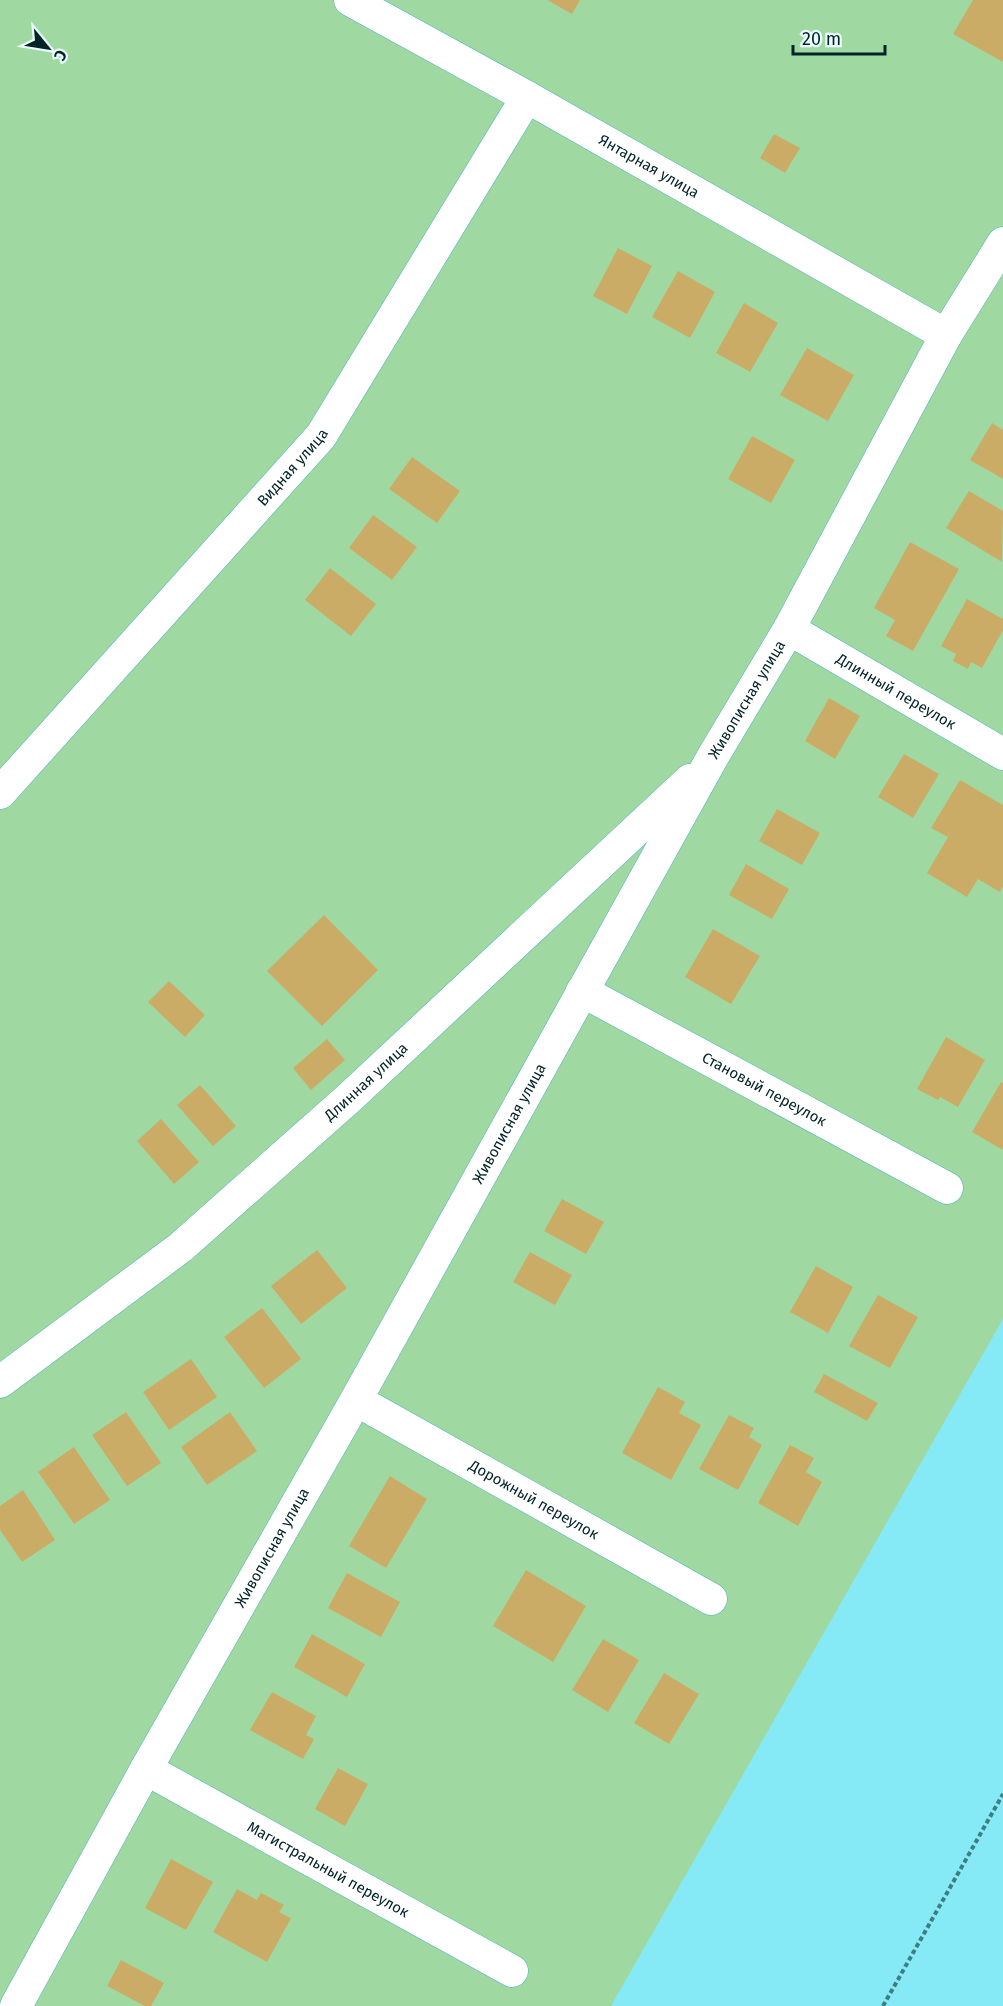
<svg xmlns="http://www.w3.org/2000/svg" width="1003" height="2006" font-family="'Fira Sans',sans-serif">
<rect width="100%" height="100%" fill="#85eaf6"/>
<path fill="#9fd9a1" d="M0,0H1003V1319L611,2006H0Z"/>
<path fill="#cbac67" d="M547,0H580L572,14Z
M973,0H1003V62L953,34Z
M774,134L800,148L785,173L760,158Z
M618,248L652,266L627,314L593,296Z
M678,271L715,292L690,338L652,317Z
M744,303L778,323L750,372L716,353Z
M807,348L854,375L828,421L780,395Z
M992,423L1003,430V479L970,460Z
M752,436L795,460L771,503L728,479Z
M412,457L460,491L437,523L389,489Z
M969,491L1003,511L1002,562L946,528Z
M373,515L417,547L392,580L349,548Z
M910,542L959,569L913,651L886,636L895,620L874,608Z
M330,568L376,604L351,636L305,600Z
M967,599L1003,619V630L982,668L971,662L968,669L953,661L956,654L941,646Z
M829,698L860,716L835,759L805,741Z
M904,754L939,774L913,818L878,797Z
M960,780L1003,805V886L1000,892L978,879L967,897L927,873L948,837L931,828Z
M777,809L820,833L802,865L759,841Z
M746,864L789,889L772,919L729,895Z
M324,915L378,970L322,1026L267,971Z
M713,929L760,956L731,1004L685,977Z
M169,981L205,1015L185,1037L148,1002Z
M946,1037L985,1060L958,1107L940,1097L938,1100L917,1089Z
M327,1039L345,1060L311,1090L293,1068Z
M1001,1082L1003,1083V1150L972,1132Z
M200,1085L236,1126L213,1146L177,1105Z
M161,1119L199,1162L174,1184L137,1141Z
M562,1199L604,1222L586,1254L544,1231Z
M317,1250L347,1288L301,1324L271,1286Z
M530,1252L572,1275L555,1305L513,1282Z
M816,1266L853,1287L828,1333L790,1312Z
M878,1295L918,1317L890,1368L849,1346Z
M262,1308L301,1359L264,1388L224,1337Z
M191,1359L217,1397L169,1430L143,1392Z
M824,1374L878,1403L867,1421L814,1392Z
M658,1387L685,1402L679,1413L701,1425L671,1480L622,1453Z
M126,1412L161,1463L127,1486L92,1435Z
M230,1412L257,1451L207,1485L181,1447Z
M729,1415L754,1428L749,1437L762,1445L738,1490L699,1469Z
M790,1445L814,1458L806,1472L822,1482L798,1526L758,1503Z
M74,1447L110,1500L74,1524L38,1472Z
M390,1476L427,1499L386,1568L349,1546Z
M23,1490L55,1540L22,1562L0,1530V1506Z
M526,1570L586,1606L553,1662L493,1626Z
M347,1573L400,1602L381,1637L328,1608Z
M312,1634L365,1664L347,1697L294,1667Z
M603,1639L639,1660L608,1712L572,1690Z
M664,1673L699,1694L669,1744L634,1723Z
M272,1692L316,1716L306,1735L314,1739L303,1759L250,1730Z
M338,1768L368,1784L345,1826L315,1809Z
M171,1859L213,1882L186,1930L145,1908Z
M237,1889L257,1900L261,1893L284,1905L279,1912L291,1918L267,1962L213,1932Z
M121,1960L164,1983L151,2006H145L107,1986Z"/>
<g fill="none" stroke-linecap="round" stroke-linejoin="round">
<defs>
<g id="minor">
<path id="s1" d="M350,0L527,97L946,335"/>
<path id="s2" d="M789,629L1003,754"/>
<path id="s3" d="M0,793L321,436L527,97"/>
<path id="s4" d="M582,991L947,1188"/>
<path id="s5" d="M0,1382L181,1247L349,1098L690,780"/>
<path id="s6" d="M356,1400L711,1599"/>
<path id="s7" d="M146,1769L512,1971"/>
<path id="s8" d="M16,2006L146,1769L356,1400L712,758L789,629L946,335L1003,243"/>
</g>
</defs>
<use href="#minor" stroke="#4bb2be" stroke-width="33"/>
<path stroke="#3d7d84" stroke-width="4" stroke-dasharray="4.5 3" stroke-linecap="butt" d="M883,2006L1003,1794"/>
<use href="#minor" stroke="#fff" stroke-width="32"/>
</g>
<g text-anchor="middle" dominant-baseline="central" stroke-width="4.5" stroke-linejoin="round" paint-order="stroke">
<g font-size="15" fill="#022327" stroke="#eafcfe">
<text stroke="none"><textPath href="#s1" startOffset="342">Янтарная улица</textPath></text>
<text stroke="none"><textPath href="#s3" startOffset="438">Видная улица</textPath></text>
<text stroke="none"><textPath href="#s2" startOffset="124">Длинный переулок</textPath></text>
<text stroke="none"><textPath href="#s8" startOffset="1497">Живописная улица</textPath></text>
<text stroke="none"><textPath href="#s5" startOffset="474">Длинная улица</textPath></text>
<text stroke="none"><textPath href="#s4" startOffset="207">Становый переулок</textPath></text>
<text stroke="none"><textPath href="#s8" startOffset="1011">Живописная улица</textPath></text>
<text stroke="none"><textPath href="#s6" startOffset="204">Дорожный переулок</textPath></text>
<text stroke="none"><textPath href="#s8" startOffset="525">Живописная улица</textPath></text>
<text stroke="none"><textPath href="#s7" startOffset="208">Магистральный переулок</textPath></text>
</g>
</g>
<g transform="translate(48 48) rotate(120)" stroke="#eafcfe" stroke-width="4.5" paint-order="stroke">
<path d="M0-4.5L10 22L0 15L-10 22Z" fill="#022327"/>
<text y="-9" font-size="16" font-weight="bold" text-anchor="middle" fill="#022327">С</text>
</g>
<path d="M793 45v9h92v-9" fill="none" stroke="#022327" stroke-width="3"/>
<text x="802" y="45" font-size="18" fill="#022327" stroke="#eafcfe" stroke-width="4.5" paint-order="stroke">20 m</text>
</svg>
